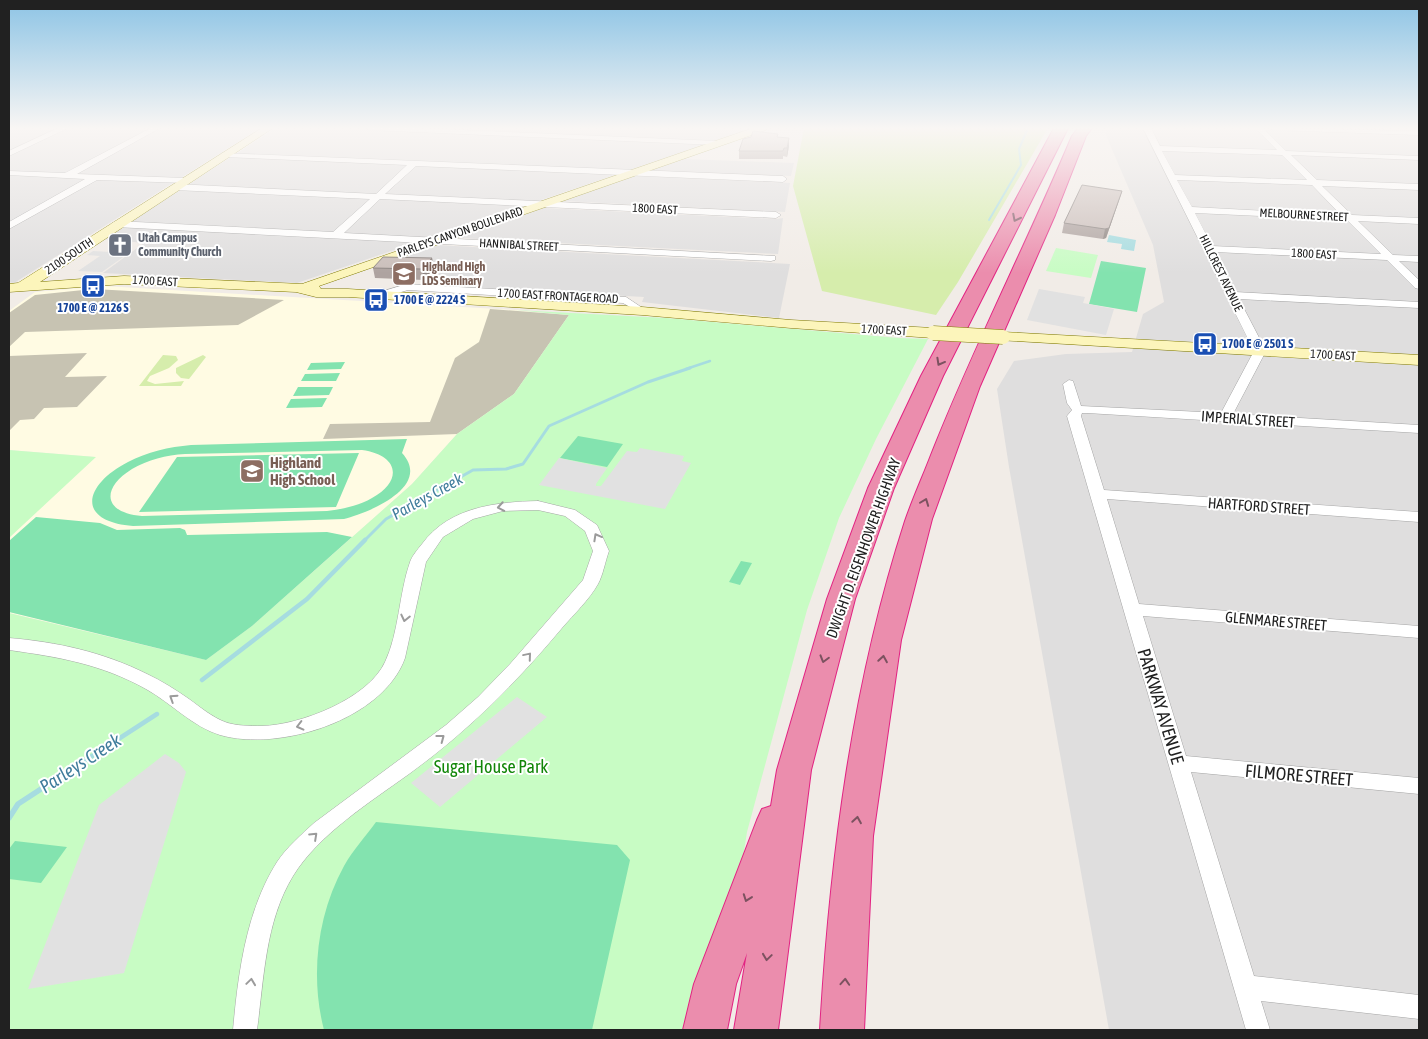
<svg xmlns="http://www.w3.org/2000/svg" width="1428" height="1039" font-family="'Asap Condensed',sans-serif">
<rect width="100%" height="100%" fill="#f1ece7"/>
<path fill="#dfdede" d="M9,128H260L14,283L9,282Z
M276,128H753L297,283L103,273L144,243L104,239Z
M1109,128H1419V1030H1109L1009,467L997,389L1014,361L1066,354L1132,352L1143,314L1164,302L1153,245L1105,133Z
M684,159L794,163L791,176L652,170Z
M635,176L790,183L785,212L564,201Z
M544,208L777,219L783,218L778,254L458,238Z
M436,245L790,264L779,318L642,302L644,297L424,285L440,264L389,261Z"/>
<path fill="#fffbe3" d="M104,286L515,310L569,315L514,394L457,434L412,484L252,626L206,660L9,613V537L95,457L9,450V311L35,292Z"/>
<path fill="#c7c3b2" d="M93,289L112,290L284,300L238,325L25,332L9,347V313L35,295Z
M490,309L569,315L514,394L457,434L323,439L330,424L430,422L455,358L479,342Z
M87,353L65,377L107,376L77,407L44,408L34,419L20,420L9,431V356Z"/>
<path fill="#d6edac" d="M804,128H1048L958,282L936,315L822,291L793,186Z
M163,355L176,356L178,360L169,368L150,376L147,381L155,384L184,381L181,386H139Z
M203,355L206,357L189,379L181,378L176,373V368Z"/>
<path fill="#c8fcc4" d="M1056,248L1098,255L1091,278L1046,271Z
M515,310L666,318L899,338L928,339L876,439L839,518L807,610L747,832L716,1030H9V613L206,660L252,626L412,484L457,434L514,394L569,315Z
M9,450L96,457L9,538Z"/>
<path fill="#83e3af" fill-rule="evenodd" d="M1101,261L1146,268L1137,312L1089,304Z
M345,362L341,369L307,370L311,363Z
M340,373L336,381H301L305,374Z
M298,387H333L329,395L293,396Z
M327,398L322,407L286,408L291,399Z
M578,436L623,444L607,467L560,458Z
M407,439L402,453C433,487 368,513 344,519L133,526C74,521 85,484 128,462C147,452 169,447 191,445ZM362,450C398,455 404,480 372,498C358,506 343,509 327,511L142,516C104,513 100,489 132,469C148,460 166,455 185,454Z
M359,453L336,507L139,512L177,457Z
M36,517L100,523L117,530L180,528L185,530L187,535L327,532L352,537L252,626L206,660L9,612V541Z
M741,561L752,563L740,585L729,582Z
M376,822L617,845L630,860L592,1030H324C310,976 317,915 344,866C353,850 366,836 376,822Z
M15,841L67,847L41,883L9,879V849Z"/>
<path fill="#e1e1e1" d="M93,251L129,253L102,272L78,271L100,256L87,255Z
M1039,289L1085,297L1083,303L1114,309L1106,335L1027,320Z
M640,448L684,456L682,461L691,463L665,509L539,485L559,458L607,468L596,484V486H601L627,451L637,452Z
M517,697L547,717L440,807L411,783Z
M165,754L179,763L186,772L124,973L28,989L99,805Z"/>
<path fill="#a6dce0" d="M1109,235L1136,240L1134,251L1121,249L1122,244L1107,242Z"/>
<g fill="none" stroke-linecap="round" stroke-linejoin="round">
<path stroke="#a6dce0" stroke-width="2" d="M989,220L1021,165L1019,149L1028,128"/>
<path stroke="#a6dce0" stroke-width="2.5" d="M686,369L710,361"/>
<path stroke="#a6dce0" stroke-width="3" d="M364,541L386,519L473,470L506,469L523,464L549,426L648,382L690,368"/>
<path stroke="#a6dce0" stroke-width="4.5" d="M202,680L307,599L365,540
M86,760L157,714"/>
<path stroke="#a6dce0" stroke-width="5.5" d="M9,818L18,804L87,759"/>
<defs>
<path id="street" d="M58,128H68L9,156V151Z
M151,128H160L77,174L184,178L188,181L187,183L97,180L9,229V222L85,179L9,175V171L65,173Z
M365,128H416L717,141L721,143L717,145L369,130Z
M1143,128H1151L1160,146L1277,150L1255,128H1263L1286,151L1419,156V160L1291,155L1317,180L1419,184V190L1322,186L1352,215L1419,218V224L1358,221L1393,255L1419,256V262L1399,261L1419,280V289L1415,288L1387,260L1215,252L1235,292L1419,302V308L1239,299L1266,351L1233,414L1419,425V433L1087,413H1082L1081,416L1104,490L1419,512V522L1107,499L1139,604L1419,626V638L1143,616L1186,756L1419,778V794L1191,772L1254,976L1419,995V1019L1261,1001L1270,1030H1246L1067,416L1072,410L1067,403L1063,384L1069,380L1073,381L1081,406L1221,413L1254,351ZM1162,151L1282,155L1307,180L1175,175ZM1177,180L1312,185L1341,215L1192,207ZM1195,213L1347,220L1381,254L1212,246Z
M1269,128L1419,131V135L1273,130Z
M222,153L783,176L787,179L783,182L416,166L385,194L776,212L781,215L776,218L380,199L344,233L775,256V260L771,261L116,227L111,224L116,221L333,232L370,199L175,190L171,187L175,184L376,194L407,165L225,157L221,155Z
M407,284L626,297L647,311L642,314L623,303L408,290L381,298L376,295L377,293Z
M538,501L575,510L597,525L609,551C605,562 603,575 598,584C589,600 574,614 562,628C516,683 467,732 409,774C370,802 318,835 293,876C265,922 264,979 257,1030H233C238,974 246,911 277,862C287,847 301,835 314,823L446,725L478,697L510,664L583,580L593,551L585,531L565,516L538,510L503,511L473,519L443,537L426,562L405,658C383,720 279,752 220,735C193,727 171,703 146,689C101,664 59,657 9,650V638C57,642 103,652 147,674C162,681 176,690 189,699C200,707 212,717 225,722C236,726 250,726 262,726C300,725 368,699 385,662C399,633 399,593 410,562C412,556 418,549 422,544C449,507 496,502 538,501Z"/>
<path id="secondary" d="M262,128H273L40,282L124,276L302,284L753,128H767L766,130L319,286L321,289H348L642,307L791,320L933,328L938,330L941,333L938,336L933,338L791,328L642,315L348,297H316L296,292L124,284L9,292V284L18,283Z
M1003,332L1419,355V365L998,340L995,337L998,334Z"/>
<path id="highway" d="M1054,128H1068L943,376L894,488L855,599L811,770L778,1030H734L747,953L736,984L727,1030H683L694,984L757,820L762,809L771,806L777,770L827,599L868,488L921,376Z
M1078,128H1092L1086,136L1055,215L980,386L932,519L901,640L873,836L864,1030H820C830,858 852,685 905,521C913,498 923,476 931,455C974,346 1027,243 1072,136Z"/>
</defs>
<use href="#street" stroke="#a5a5a5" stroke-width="1"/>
<use href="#secondary" stroke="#7f7901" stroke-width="1"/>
<use href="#highway" stroke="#e22282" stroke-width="2"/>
<use href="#street" fill="#fff" fill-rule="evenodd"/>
<use href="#secondary" fill="#fcf5bb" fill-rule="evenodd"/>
<use href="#highway" fill="#eb8dad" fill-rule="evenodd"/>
<defs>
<path id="secondary-bridge" d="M933,333L1003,337"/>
</defs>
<use href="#secondary-bridge" stroke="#7f7901" stroke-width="15" stroke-linecap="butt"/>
<use href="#secondary-bridge" stroke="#fcf5bb" stroke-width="14"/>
</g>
<path fill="#aea3a0" d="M778,137L789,146L787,157L783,156V159H739V151Z
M1122,191L1119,200L1106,238L1103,239L1062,233L1064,223Z
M432,258L434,268L424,280L375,278L373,268Z"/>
<path fill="#8d8582" d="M789,138V146L787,157V148Z
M1122,191L1119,200L1106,238L1103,239L1105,229Z
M432,258L434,268L424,280L422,269Z"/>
<path fill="#cabeba" stroke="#8d8582" d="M753,131L778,134L777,137L789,138L787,148H784L783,151H739L743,139L751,137Z
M1082,185L1122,191L1109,228L1105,229L1064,223Z
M383,257L432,258L422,269L373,268Z"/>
<defs><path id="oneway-chevron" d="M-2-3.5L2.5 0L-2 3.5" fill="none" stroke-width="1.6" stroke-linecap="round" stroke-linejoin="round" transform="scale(1.25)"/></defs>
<g stroke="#7c5260">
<use href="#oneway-chevron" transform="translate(1016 218) rotate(117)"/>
<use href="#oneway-chevron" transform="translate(940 362) rotate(119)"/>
<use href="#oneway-chevron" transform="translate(925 502) rotate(-69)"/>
<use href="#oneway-chevron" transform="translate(824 659) rotate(106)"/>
<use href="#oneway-chevron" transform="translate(883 659) rotate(-81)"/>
<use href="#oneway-chevron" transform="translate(857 820) rotate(-81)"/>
<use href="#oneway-chevron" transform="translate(747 898) rotate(110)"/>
<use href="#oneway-chevron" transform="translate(767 957) rotate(98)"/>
<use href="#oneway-chevron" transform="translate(845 982) rotate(-86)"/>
</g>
<g stroke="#9b9b9b">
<use href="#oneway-chevron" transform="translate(501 507) rotate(170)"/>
<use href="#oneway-chevron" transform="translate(597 537) rotate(-119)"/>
<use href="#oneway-chevron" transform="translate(405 618) rotate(103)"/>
<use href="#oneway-chevron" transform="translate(528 656) rotate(-50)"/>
<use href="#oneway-chevron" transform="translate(173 698) rotate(-147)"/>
<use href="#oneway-chevron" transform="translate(300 726) rotate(166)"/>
<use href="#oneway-chevron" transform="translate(441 738) rotate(-37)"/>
<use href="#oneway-chevron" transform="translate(314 836) rotate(-43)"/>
<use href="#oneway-chevron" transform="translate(251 982) rotate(-82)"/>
</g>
<linearGradient id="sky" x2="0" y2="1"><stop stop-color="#8dc4e5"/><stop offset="0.47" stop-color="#f9f6f4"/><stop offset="1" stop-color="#f9f6f4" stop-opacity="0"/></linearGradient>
<rect width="1428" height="273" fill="url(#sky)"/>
<defs>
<symbol id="church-square" viewBox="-11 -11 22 22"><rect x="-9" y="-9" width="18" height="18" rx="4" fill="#6b7280" stroke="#fff"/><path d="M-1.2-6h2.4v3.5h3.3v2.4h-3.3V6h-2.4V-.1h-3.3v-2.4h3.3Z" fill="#fff"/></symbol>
<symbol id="school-square" viewBox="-11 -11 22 22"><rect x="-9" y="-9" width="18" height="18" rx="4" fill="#8d6e63" stroke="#fff"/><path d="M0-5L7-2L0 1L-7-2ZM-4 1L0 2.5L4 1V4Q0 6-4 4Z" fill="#fff"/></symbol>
<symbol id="bus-square" viewBox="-11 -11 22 22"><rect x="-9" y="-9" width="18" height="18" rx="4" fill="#1a4fb4" stroke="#fff"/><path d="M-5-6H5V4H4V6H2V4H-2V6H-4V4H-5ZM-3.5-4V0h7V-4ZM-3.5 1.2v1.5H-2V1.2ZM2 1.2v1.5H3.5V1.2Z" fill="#fff"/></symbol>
</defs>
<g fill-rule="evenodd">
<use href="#church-square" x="106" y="231" width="28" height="28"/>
<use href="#school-square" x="390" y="260" width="28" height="28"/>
<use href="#bus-square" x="79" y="272" width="28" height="28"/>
<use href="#bus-square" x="362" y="286" width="28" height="28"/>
<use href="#bus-square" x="1191" y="330" width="28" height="28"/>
<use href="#school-square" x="238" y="457" width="28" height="28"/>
</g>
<g text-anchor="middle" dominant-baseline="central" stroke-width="4" stroke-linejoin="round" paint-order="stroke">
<g font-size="12" fill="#212121" stroke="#fff">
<text transform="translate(655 209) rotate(3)">1800 EAST</text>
<text transform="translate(1304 215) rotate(3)">MELBOURNE STREET</text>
<text transform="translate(460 232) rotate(-19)">PARLEYS CANYON BOULEVARD</text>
<text transform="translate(519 245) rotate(3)">HANNIBAL STREET</text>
<text transform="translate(1314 254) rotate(3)">1800 EAST</text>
<text transform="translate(69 256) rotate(-34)">2100 SOUTH</text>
<text transform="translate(1221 273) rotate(64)">HILLCREST AVENUE</text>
<text transform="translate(155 281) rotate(3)">1700 EAST</text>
<text transform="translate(558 296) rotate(3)">1700 EAST FRONTAGE ROAD</text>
<text transform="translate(884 330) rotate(3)">1700 EAST</text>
<text transform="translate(1333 355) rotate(3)">1700 EAST</text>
</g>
<g font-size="12" font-weight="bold" fill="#5b616d" stroke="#fff" text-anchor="start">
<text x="138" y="238">Utah Campus<tspan x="138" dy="14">Community Church</tspan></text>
</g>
<g font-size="12" font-weight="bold" fill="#785e54" stroke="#fff" text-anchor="start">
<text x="422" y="267">Highland High<tspan x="422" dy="14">LDS Seminary</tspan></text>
</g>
<g font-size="12" font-weight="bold" fill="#164399" stroke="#fff" text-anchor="start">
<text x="394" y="300">1700 E @ 2224 S</text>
<text x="93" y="308" text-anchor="middle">1700 E @ 2126 S</text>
<text x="1222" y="344">1700 E @ 2501 S</text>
</g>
<g font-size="15" fill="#212121" stroke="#fff">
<text transform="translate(1248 419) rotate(4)">IMPERIAL STREET</text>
<text transform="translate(1259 506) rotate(4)">HARTFORD STREET</text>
<text transform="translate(863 548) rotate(-70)">DWIGHT D. EISENHOWER HIGHWAY</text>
<text transform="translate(1276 621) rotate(5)">GLENMARE STREET</text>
</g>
<g font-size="15" font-weight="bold" fill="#785e54" stroke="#fff" text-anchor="start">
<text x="270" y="462">Highland<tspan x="270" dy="17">High School</tspan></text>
</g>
<g font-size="16" font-style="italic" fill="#407d9c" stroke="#fff">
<text transform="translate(427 496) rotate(-29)">Parleys Creek</text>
</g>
<g font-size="18" fill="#212121" stroke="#fff">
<text transform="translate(1161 706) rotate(73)">PARKWAY AVENUE</text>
<text transform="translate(1299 775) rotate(5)">FILMORE STREET</text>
</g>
<g font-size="18" fill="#118608" stroke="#fff">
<text x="491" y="766">Sugar House Park</text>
</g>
<g font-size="19" font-style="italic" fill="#407d9c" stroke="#fff">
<text transform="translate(80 763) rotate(-33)">Parleys Creek</text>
</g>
</g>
<rect width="1428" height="1039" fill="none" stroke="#212121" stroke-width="20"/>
</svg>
